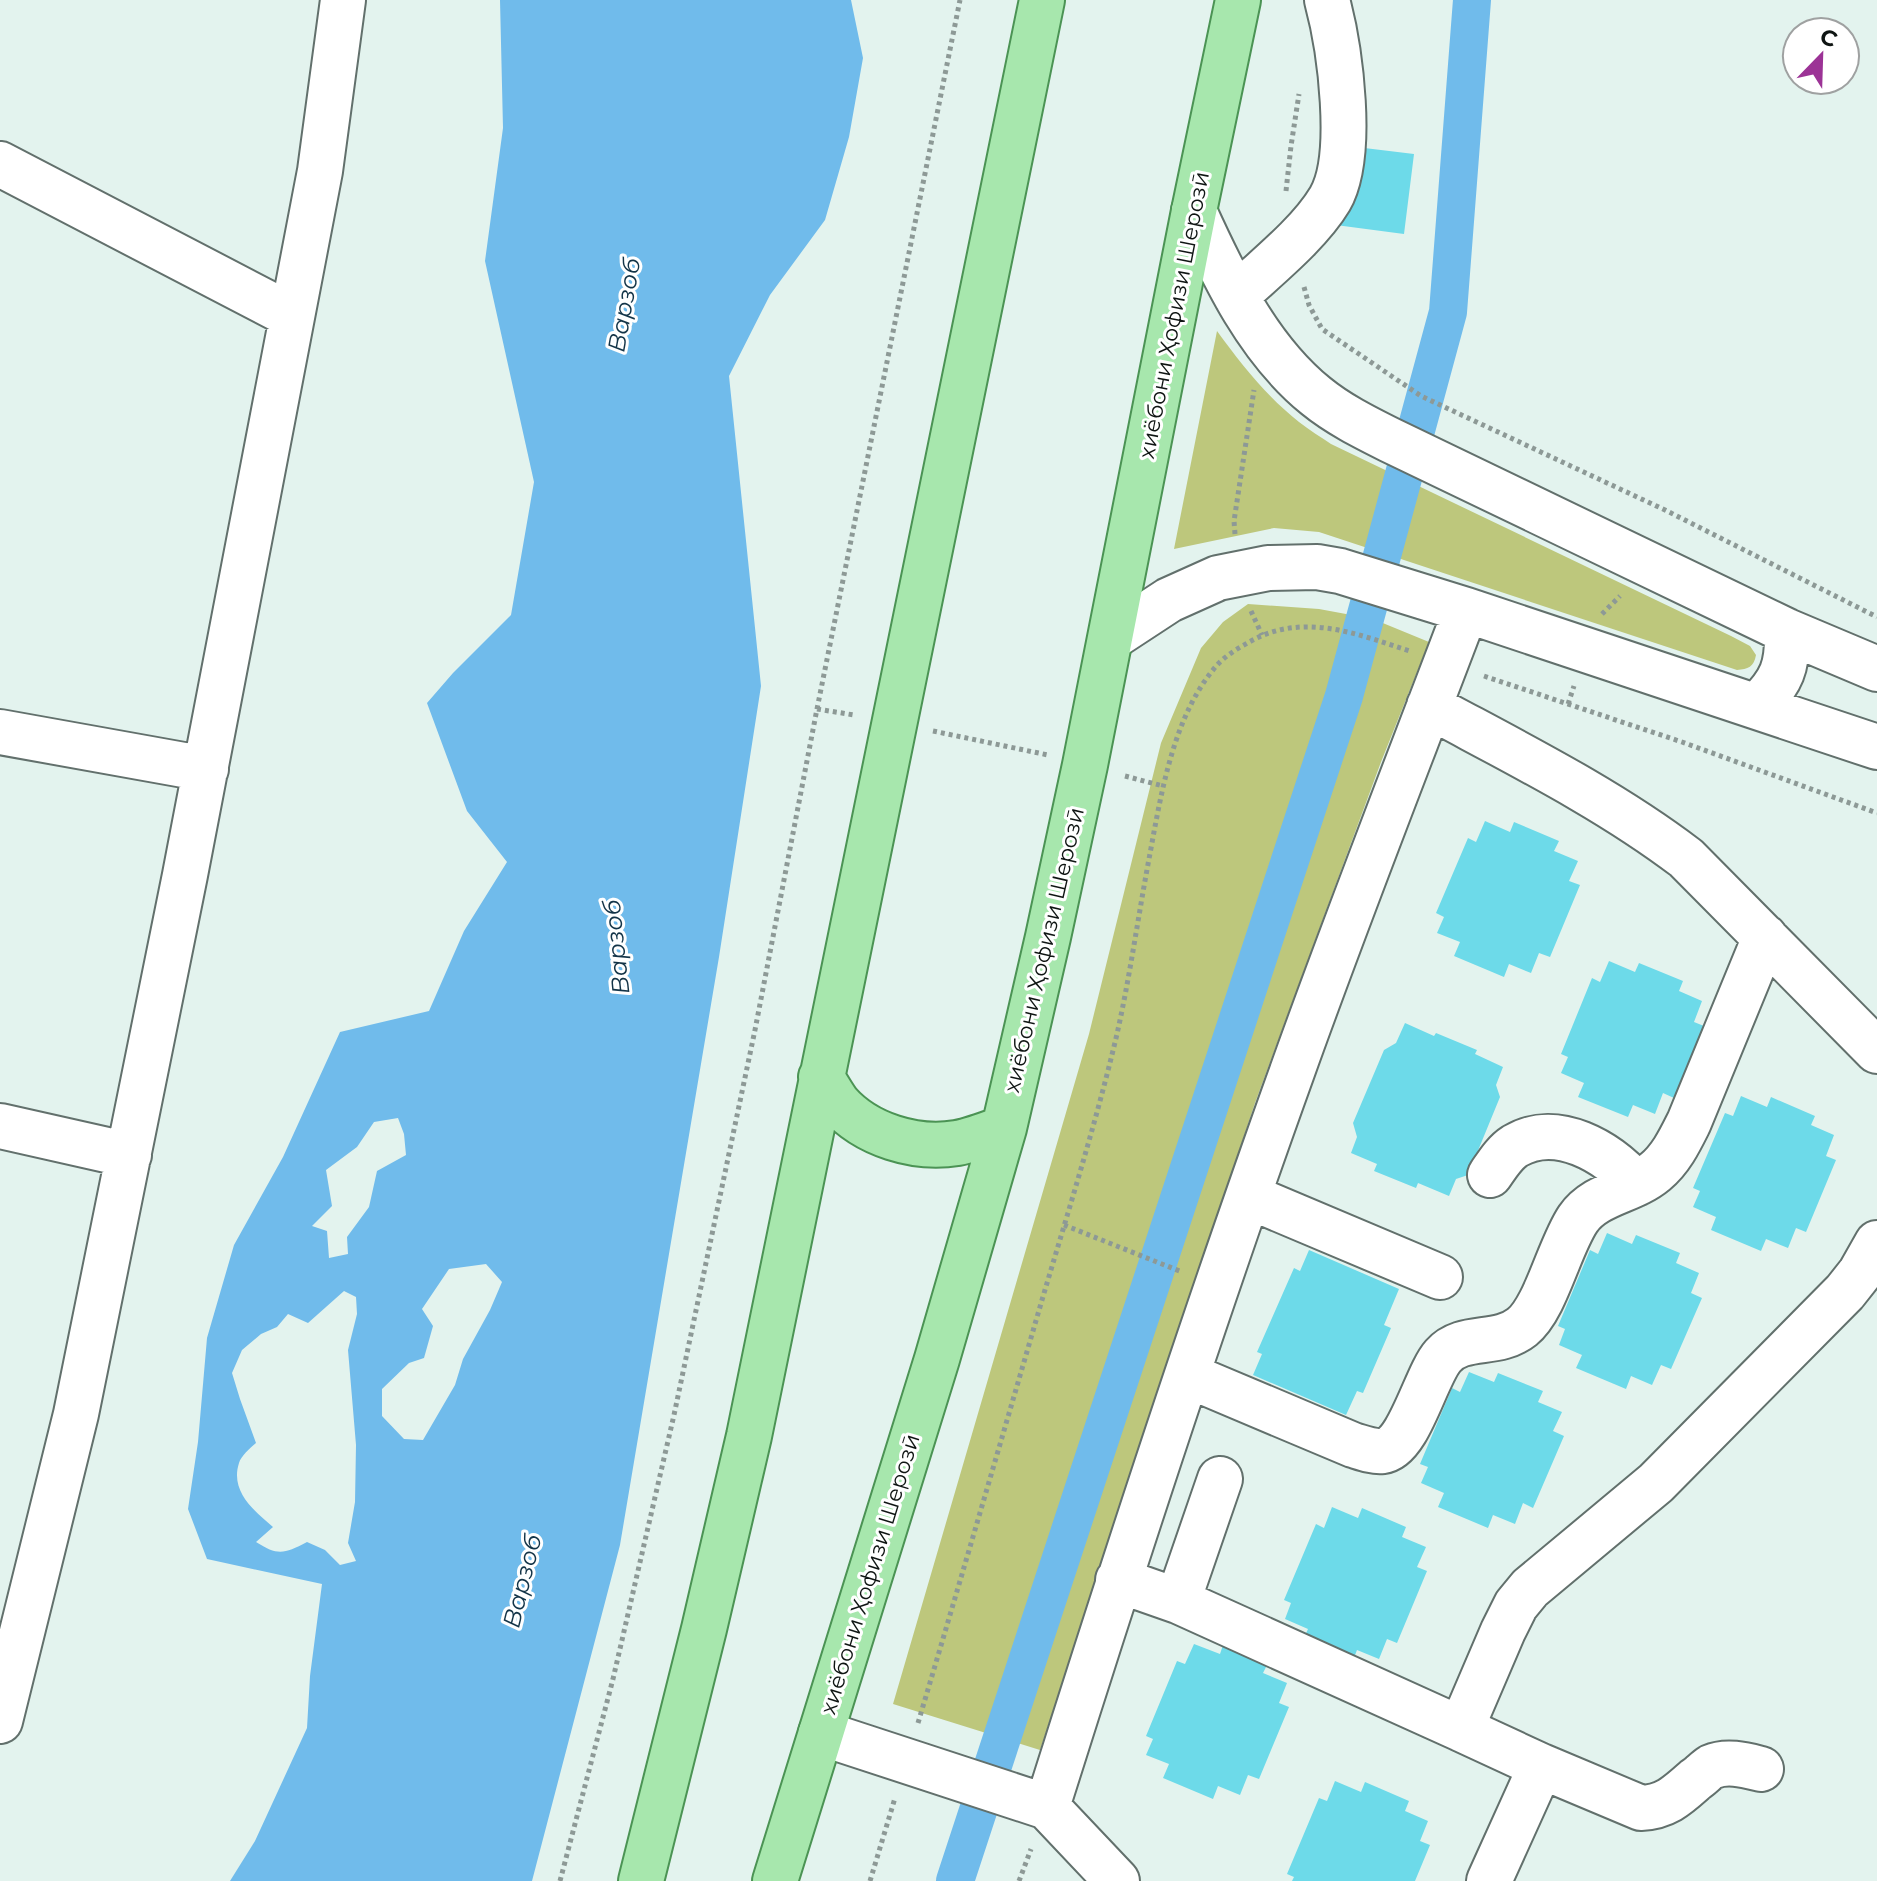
<svg xmlns="http://www.w3.org/2000/svg" width="1877" height="1881" font-family="Montserrat,sans-serif">
<rect width="100%" height="100%" fill="#e3f3ee"/>
<path fill="#bdc77c" d="M1217,331C1241,364 1267,397 1299,422C1309,430 1321,437 1331,444L1731,636L1750,646L1756,655C1754,667 1748,669 1737,670L1319,532L1274,528L1174,549Z
M1248,604L1319,609L1373,619L1429,642L1381,762L1255,1103L1040,1750L893,1704L1089,1034L1161,743L1201,648L1223,622Z"/>
<path fill="#70bbeb" fill-rule="evenodd" d="M500,0H851L863,58L849,137L825,220L770,295L729,376L761,686L719,957L620,1545L532,1881H230L255,1841L307,1728L310,1676L322,1584L207,1559L188,1509L198,1442L207,1338L234,1245L283,1157L340,1032L429,1011L464,931L507,862L467,811L427,703L453,673L511,615L534,482L485,261L503,128ZM398,1118L404,1134L406,1155L377,1171L369,1207L347,1237L348,1254L329,1258L327,1231L312,1226L332,1206L326,1170L357,1147L374,1122ZM486,1264L502,1282L490,1310L463,1359L455,1385L423,1440L404,1439L382,1416V1389L409,1363L424,1358L433,1326L422,1309L449,1269ZM344,1291L356,1297L357,1314L348,1350L356,1445L355,1502L348,1543L356,1561L340,1565L325,1550L307,1542C284,1554 278,1556 256,1542L273,1527C253,1510 230,1491 239,1463C241,1456 250,1448 256,1443L240,1399L232,1373L242,1350L261,1334L277,1327L288,1314L308,1323Z"/>
<g fill="none" stroke-linecap="round" stroke-linejoin="round">
<path stroke="#70bbeb" stroke-width="38" d="M955,1881L1344,696L1448,312L1472,0"/>
</g>
<path fill="#6ddae9" d="M1323,143L1414,154L1404,234L1313,222Z
M1485,821L1510,832L1514,822L1559,841L1554,851L1578,861L1569,881L1580,885L1550,957L1539,953L1531,973L1509,964L1504,977L1454,956L1460,942L1437,933L1444,917L1436,913L1468,838L1476,842Z
M1609,961L1635,972L1639,963L1683,981L1679,991L1702,1001L1694,1022L1704,1026L1674,1098L1663,1093L1655,1114L1633,1105L1628,1117L1578,1097L1584,1083L1561,1073L1568,1057L1561,1054L1592,978L1600,982Z
M1405,1023L1434,1036L1436,1033L1477,1050L1475,1054L1503,1067L1496,1085L1500,1097L1468,1175L1456,1179L1449,1196L1418,1183L1416,1188L1374,1171L1377,1164L1351,1153L1357,1137L1353,1123L1384,1050L1396,1043Z
M1741,1096L1767,1107L1771,1097L1815,1116L1811,1125L1834,1135L1826,1156L1836,1160L1806,1232L1796,1228L1788,1248L1766,1239L1761,1251L1711,1230L1716,1217L1693,1207L1700,1191L1693,1188L1725,1113L1733,1116Z
M1607,1233L1632,1244L1636,1235L1680,1253L1676,1263L1699,1273L1691,1293L1702,1298L1671,1369L1661,1365L1652,1385L1631,1376L1626,1389L1576,1368L1582,1355L1559,1345L1565,1329L1558,1326L1590,1250L1598,1254Z
M1309,1250L1399,1289L1384,1325L1391,1328L1363,1393L1357,1391L1346,1415L1253,1375L1262,1354L1257,1352L1294,1268L1300,1271Z
M1469,1372L1494,1382L1498,1373L1543,1391L1538,1402L1562,1412L1553,1431L1564,1436L1533,1508L1523,1503L1515,1524L1493,1515L1488,1528L1438,1507L1444,1493L1421,1483L1428,1467L1420,1464L1452,1388L1460,1392Z
M1332,1507L1358,1518L1362,1508L1406,1527L1402,1537L1426,1547L1417,1567L1427,1571L1397,1643L1387,1639L1379,1659L1357,1650L1352,1663L1302,1642L1308,1629L1285,1619L1291,1603L1284,1600L1316,1524L1324,1528Z
M1194,1644L1220,1654L1223,1645L1268,1663L1263,1673L1287,1683L1279,1703L1289,1707L1259,1779L1248,1775L1240,1795L1218,1786L1213,1799L1163,1778L1169,1764L1146,1755L1153,1739L1146,1736L1177,1661L1185,1664Z
M1335,1781L1361,1792L1365,1782L1409,1801L1405,1811L1428,1821L1420,1841L1430,1845L1415,1881H1292L1294,1877L1287,1874L1319,1798L1327,1801Z"/>
<g fill="none" stroke-linecap="round" stroke-linejoin="round">
<defs>
<path id="minor" d="M0,164L292,316
M1194,211C1224,277 1258,349 1316,396C1338,414 1364,427 1390,440L1787,631L1877,669
M1236,296C1266,268 1309,234 1330,199C1355,156 1340,48 1327,0
M1111,638L1169,600L1218,578L1268,568L1317,567L1340,571L1466,610L1877,747
M1429,706C1516,753 1607,798 1686,858L1877,1051
M1757,706C1782,682 1788,666 1787,631
M0,732L206,769
M0,1126L129,1155
M1490,1175C1497,1165 1504,1153 1515,1146C1557,1121 1608,1152 1636,1184
M1248,1196L1440,1277
M1187,1375L1353,1445C1363,1448 1373,1452 1383,1451C1409,1448 1426,1375 1443,1356C1463,1333 1497,1347 1522,1327C1546,1308 1559,1247 1578,1219C1596,1193 1631,1192 1655,1172C1671,1159 1680,1140 1689,1122L1765,937
M1118,1580L1178,1601L1461,1729
M1178,1601L1220,1479
M0,1721L76,1414L185,875L320,171L343,0
M821,1733L1047,1807L1117,1881
M1541,1766L1641,1808C1666,1807 1678,1795 1696,1779C1701,1776 1706,1770 1711,1767C1727,1760 1745,1765 1761,1769
M1047,1807C1125,1559 1205,1313 1293,1069C1348,915 1408,763 1466,610
M1489,1881L1541,1766L1461,1729L1503,1631L1516,1605L1530,1588L1656,1483L1845,1292L1860,1273L1877,1243"/>
<path id="major" d="M821,1077C827,1085 832,1095 838,1103C866,1135 916,1150 957,1143C973,1140 988,1134 1004,1128
M641,1881L704,1629L749,1436L1042,0
M775,1881L937,1359L1004,1128L1048,937L1085,765L1194,211L1238,0"/>
</defs>
<use href="#minor" stroke="#62706c" stroke-width="48"/>
<use href="#major" stroke="#4b9354" stroke-width="48"/>
<path stroke="#8d9996" stroke-width="5" stroke-dasharray="4 4" stroke-linecap="butt" d="M1286,191L1291,146L1299,94
M1304,287L1309,305L1322,329L1421,396L1665,510L1877,617
M1235,534L1234,521L1254,390
M1251,611L1262,635
M1602,614L1620,596
M1484,676L1682,742L1877,813
M1568,704L1574,686
M817,709L854,715
M933,731L1048,755
M1125,776L1163,786
M1064,1225L1182,1272
M918,1723C960,1582 1001,1441 1042,1300C1068,1212 1096,1123 1117,1034C1130,976 1138,917 1149,859C1161,795 1173,713 1219,663C1228,654 1240,647 1251,641C1304,612 1357,634 1410,651
M560,1881L613,1679L674,1415L755,1030L817,709L960,0
M870,1881L895,1798
M1019,1881L1031,1849"/>
<use href="#minor" stroke="#fff" stroke-width="44"/>
<use href="#major" stroke="#a7e7ad" stroke-width="44"/>
</g>
<g text-anchor="middle" dominant-baseline="central" stroke-width="6" stroke-linejoin="round" paint-order="stroke">
<g font-size="22" fill="#0f1513" stroke="#fff">
<text transform="translate(1174 315) rotate(-79)">хиёбони Ҳофизи Шерозӣ</text>
<text transform="translate(1044 950) rotate(-77)">хиёбони Ҳофизи Шерозӣ</text>
<text transform="translate(870 1574) rotate(-73)">хиёбони Ҳофизи Шерозӣ</text>
</g>
<g font-size="24" font-style="italic" fill="#133448" stroke="#fff">
<text transform="translate(624 305) rotate(-80)">Варзоб</text>
<text transform="translate(616 947) rotate(-96)">Варзоб</text>
<text transform="translate(522 1581) rotate(-76)">Варзоб</text>
</g>
</g>
<g transform="translate(1821 56) rotate(23)"><circle r="38" fill="#ffffff" stroke="#9fa1a1" stroke-width="2"/>
<path d="M0-6L14 30L0 20L-14 30Z" fill="#9c3396"/>
<text y="-12" font-size="22" font-weight="bold" text-anchor="middle" fill="#0f1513">С</text>
</g>
</svg>
